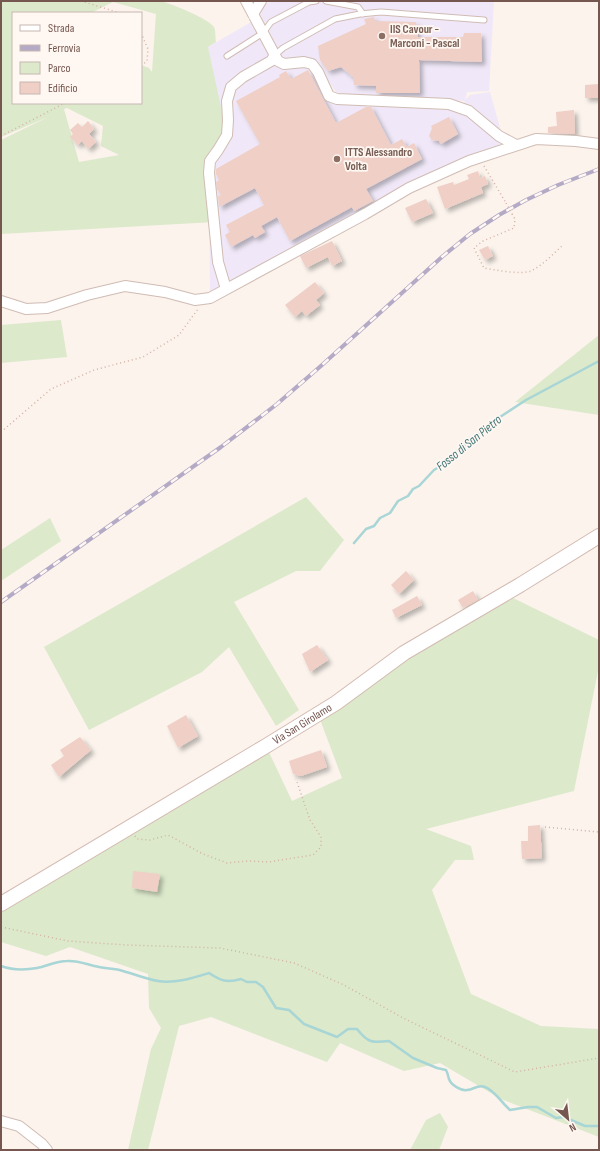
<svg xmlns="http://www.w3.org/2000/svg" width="600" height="1151" font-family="'Sofia Sans Condensed',sans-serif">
<defs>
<filter id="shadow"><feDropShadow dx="3.5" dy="3.5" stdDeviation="2" flood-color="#0004"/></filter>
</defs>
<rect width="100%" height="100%" fill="#fbf3ec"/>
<path fill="#f0e8f8" d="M275,1H494L489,91L467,92L465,100L470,95L490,92L501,131L500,145L415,180L210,298L208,47L253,21L274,64L279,68L305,66L311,68L327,99L331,103L426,107L432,109L458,110L465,101L348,95L336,92L312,58L283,59L260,14L267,3Z"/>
<path fill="#dce9cb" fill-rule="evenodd" d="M1,1H160C170,3 209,19 214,27C216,31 215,38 216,42L208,47L227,135L210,161L214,222L1,234V140L48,117L1,137ZM113,2L156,14L152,72L149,68L141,65V103H13V13H91ZM67,108L103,126L101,146L119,155L79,162L64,109Z
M61,320L67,357L1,363V325Z
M599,335V415L515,402Z
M306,497L344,540L320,571H296L234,602L299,710L276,726L229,647L202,672L89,730L44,647Z
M50,518L61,541L1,581V550Z
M513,598L599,640V666L574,791L426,829L471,846L474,860H455L432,890L471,994L541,1026L599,1029V1137L501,1099L440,1063L404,1071L340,1043L327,1062L211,1017L179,1026L148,1150H128L151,1049L161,1028L149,1008L148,974L70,947L46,956L1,942V904L266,746L292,801L342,778L318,714L475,611Z
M440,1113L448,1127L439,1150H410L426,1120Z"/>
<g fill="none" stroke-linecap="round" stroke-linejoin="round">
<path stroke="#a8d5d5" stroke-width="2.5" d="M354,543L366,529L374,526L380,518L390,513L398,501L408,496L413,489L419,486L434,470L444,464L459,450L500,417L526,400L599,361
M1,966C12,970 26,970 37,968C47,966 56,961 67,961C78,960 88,965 99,967C107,969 115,968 123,971C134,974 146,979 158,981C174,984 193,978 209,973C221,981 227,983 241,979L247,982H256L263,987L276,1008L289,1010L304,1024L337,1037L348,1029H357C368,1043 372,1043 389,1041L413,1058L437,1068L446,1070C448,1074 448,1076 449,1079C451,1085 461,1091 467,1090C474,1090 477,1084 485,1087C494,1090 502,1103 510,1110L528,1107H537L556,1118L564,1117L585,1126H599"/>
</g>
<path fill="#efcfc6" filter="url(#shadow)" d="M374,17L375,21L416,22L418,37H463L464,33H481L482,62L419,60L420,93H376V86L354,85L353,77L341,67L328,71L320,60L318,46L366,24L364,19Z
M308,70L336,123L366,107H371L391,145L402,139L407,147L414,143L422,159L366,189L373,201L354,211L352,207L290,241L277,217L261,226L265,232L255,238L253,235L231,247L225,235L230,232L226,225L264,205L255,188L219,207L218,196L221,195L217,189L216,182L219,180L216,174V169L260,144L236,101L280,77L279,75L286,71L291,79Z
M599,84V98H585V85Z
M574,110L575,134L548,133V127L557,126L556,112Z
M449,117L458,134L441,144L439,141L432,140L429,136L432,128L431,126Z
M88,121L94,129L89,134L96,142L88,149L82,141L78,145L70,137L73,134L70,130L78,123L82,127Z
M478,171L480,178L485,176L488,184L481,187L483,193L445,209L437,187L453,182L454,185L469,179L467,175Z
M426,199L433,213L412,222L405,208Z
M332,241L342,261L332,266L328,257L306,268L300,256Z
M488,246L493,256L485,260L479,250Z
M315,282L324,293L316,300L320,305L306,316L302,311L295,317L285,305Z
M406,571L414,580L399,594L391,585Z
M473,591L478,600L463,608L458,600Z
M417,596L422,605L396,618L392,610Z
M317,645L328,660L310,672L302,654Z
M186,715L198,736L178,748L167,726Z
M80,737L91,750L59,777L51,765L64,756L60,750Z
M321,750L327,767L301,776L293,774L289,761Z
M540,825L542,858L522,859L521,841H528V826Z
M133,871L160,874L157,892L132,888Z"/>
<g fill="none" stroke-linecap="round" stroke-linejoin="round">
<defs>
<path id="lane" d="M326,1L358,7L363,14
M275,55L283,48L335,19L360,14L381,12L484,20
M227,56L263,33L271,22L309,2L316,1"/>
<path id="street" d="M246,1L278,61L284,64L304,62L312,64L318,72L329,96L337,99L449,104L469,111L499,136L516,145
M253,14L261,1
M226,289L218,262L209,173L210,161L218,150L227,135L228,120L227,101L231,87L243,77L271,61L275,55
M1,301L26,309L47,308L87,295L125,286L165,292L195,300L210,298L365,214L409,188L469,161L536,139L576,141L599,144
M1,1121L19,1126L42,1144L47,1150"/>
<g id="secondary">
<path id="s1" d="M1,904L266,746L336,703L404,653L520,585L599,536"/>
</g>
</defs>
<use href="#lane" stroke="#d0bcb4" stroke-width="7"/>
<use href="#street" stroke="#d0bcb4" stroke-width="12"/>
<use href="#secondary" stroke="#d3bbb2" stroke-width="16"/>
<path stroke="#d4b2a8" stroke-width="1.5" stroke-dasharray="1 3" stroke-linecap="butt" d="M81,1L120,13
M141,33L148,49L147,61L141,66
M1,136L65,103
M484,166L506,203
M512,214L515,219L514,228L483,241L474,248L484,268C496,270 520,275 531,271C543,265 553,254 563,245
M1,432L51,389L94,370L143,357L179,335L198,309
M545,827L599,832
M135,836L137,839L150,840L168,835L203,854L227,863L248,861L269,862L293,858L313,855L321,847V837L310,820L296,779
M1,927L68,941L126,945L220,948L294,963L344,985L403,1018L515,1072L599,1058"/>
<use href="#lane" stroke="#fff" stroke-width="5"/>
<use href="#street" stroke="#fff" stroke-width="10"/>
<use href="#secondary" stroke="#fff" stroke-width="14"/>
<defs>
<path id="rail" d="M1,602L221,447L277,404L322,365L443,256L470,234L499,215L526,200L558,185L599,169"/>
</defs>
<use href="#rail" stroke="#b4aac6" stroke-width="4"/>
<use href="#rail" stroke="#fef7f2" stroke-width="2.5" stroke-dasharray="8" stroke-linecap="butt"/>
<path stroke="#d4b2a8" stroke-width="1.5" stroke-dasharray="1 3" stroke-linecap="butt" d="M506,203L512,214"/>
</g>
<g fill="#8d6e63" stroke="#fef7f2" stroke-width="1.5">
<circle cx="382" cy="36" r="4"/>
<circle cx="337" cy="159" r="4"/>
</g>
<g text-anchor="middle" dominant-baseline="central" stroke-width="3.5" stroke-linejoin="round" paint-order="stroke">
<g font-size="12" font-weight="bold" fill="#785e54" stroke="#fef7f2" text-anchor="start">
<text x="390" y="29">IIS Cavour -<tspan x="390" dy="14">Marconi - Pascal</tspan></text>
<text x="345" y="152">ITTS Alessandro<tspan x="345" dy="14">Volta</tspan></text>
</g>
<g font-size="12" fill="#765750" stroke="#fef7f2">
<text stroke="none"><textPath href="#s1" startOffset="351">Via San Girolamo</textPath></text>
</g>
<g font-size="13" font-style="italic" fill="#447878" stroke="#fef7f2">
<text transform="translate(469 443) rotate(-39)">Fosso di San Pietro</text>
</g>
</g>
<rect width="600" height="1151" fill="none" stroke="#765750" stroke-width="4"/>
<rect x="12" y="12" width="130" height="92" fill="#fef7f2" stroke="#c8b7b1"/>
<rect x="20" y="25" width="20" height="6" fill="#ffffff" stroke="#c8b7b1"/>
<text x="48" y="32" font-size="12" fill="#765750">Strada</text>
<rect x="20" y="45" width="20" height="6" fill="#b4aac6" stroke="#c8b7b1"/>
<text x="48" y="52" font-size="12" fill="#765750">Ferrovia</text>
<rect x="20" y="62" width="20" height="12" fill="#dce9cb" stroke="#c8b7b1"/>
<text x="48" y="72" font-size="12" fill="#765750">Parco</text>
<rect x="20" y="82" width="20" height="12" fill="#efcfc6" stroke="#c8b7b1"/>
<text x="48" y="92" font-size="12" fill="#765750">Edificio</text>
<g transform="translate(568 1119) rotate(152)" stroke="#fef7f2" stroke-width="3" paint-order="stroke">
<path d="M0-3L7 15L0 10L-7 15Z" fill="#765750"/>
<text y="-6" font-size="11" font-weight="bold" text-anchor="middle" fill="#765750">N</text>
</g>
</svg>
